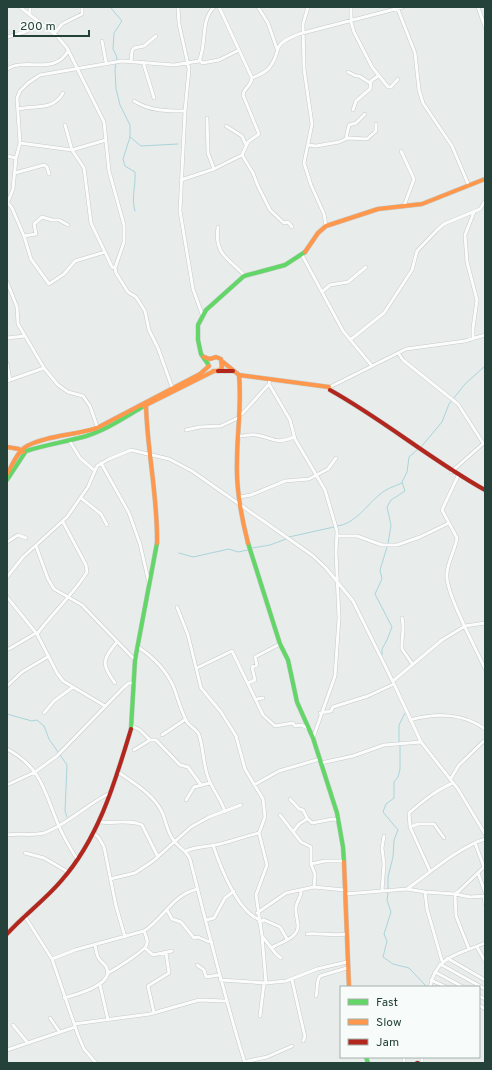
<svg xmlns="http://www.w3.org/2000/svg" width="492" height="1070" font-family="Overpass,sans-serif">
<rect width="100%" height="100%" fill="#e8edeb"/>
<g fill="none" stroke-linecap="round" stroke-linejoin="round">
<path stroke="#a9d4db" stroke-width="1" d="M110,7L122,21L114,33L113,49L117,57L115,70L116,89L120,105L130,125V137L123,159L125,166L135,172C136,185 131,199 135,211
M130,137L141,146L178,144
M485,306V320
M421,447L442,422L449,404L465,384L485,366
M337,526C355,524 367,505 379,495C385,489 395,486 402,483
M289,537L334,527
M388,544L391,525L387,507L391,500L405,491L402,482L407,472L409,457L418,449
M252,548L270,545L286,539
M179,553L193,557L229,549L238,552L248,550
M382,655V649L387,640L392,627L375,594L382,579L380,570L387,547
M7,714L32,721L37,720L44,726L49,739L67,765L65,811L67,817
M399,742V725L405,713
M388,889V877L393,857L394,840L398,830L383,812L386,804L394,798V782L398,777L400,769V745
M388,893L387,900L391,912L384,934L387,941L383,957L393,964L409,968L427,987"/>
<defs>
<path id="street" d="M20,7L57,36L67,48L104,122L109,171L124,225V242L115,268L116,273L128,292L136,297L145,311L149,330L158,348L173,390
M178,7L179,24L189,69L185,111L180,211L193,289L202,314
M219,7L252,78C251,86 244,88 243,95L259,134L248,142L242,155L253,173L258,186L270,210L284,223L288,222L292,227
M258,7L268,23L277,49
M308,7L303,24L304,69L312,124L304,163L311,185L324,214L326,226
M351,7V22L354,32L372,67L388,87H391L398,79
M397,7L415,53L419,90L423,103L452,146L469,186
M478,7L485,27
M30,15V7
M54,34L62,24L82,14V7
M7,37L25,32L40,24
M102,41L106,62
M200,60L202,63L219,60L239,50
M131,61L132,51L134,48L144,46L156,36
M143,62L154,98
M7,69C26,57 54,76 68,51
M348,72L356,76H359L370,83
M252,78C257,76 265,73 269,68C284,49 268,46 299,34L403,7
M134,101C150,111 166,111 185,111
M18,109C35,105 53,111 63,93
M353,110L356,101L370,89L371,81L378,76
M207,118L208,153L214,169
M65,125L72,150L84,168L91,223L112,267L115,268
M226,126L242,136L246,145
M346,138L349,125L356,123L365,114
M20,143L72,150L106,140
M308,145L316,146L339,142L348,138L367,139L376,131V124
M401,151L414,179L404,206
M7,156L16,158
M15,173L44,165L47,167L49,174
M181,180L214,169L242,155
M8,203L12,208L24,236L31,259L49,284L64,274L75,261L105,252
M7,204L13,189L16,158L20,143L17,98L20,91L28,83L40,75L122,61L174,65L199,61C207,44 200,21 214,7
M218,227C214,254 228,258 244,275
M24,236L36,234L34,224L42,217L52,220H59L68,225
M302,255L343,331L372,366
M7,282L17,307L18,324L44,368L58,385L68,392L83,396L90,406L98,429
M323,291L330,285L348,282L366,267
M7,338L25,336
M473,339V328L477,300L467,262L465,235L474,212
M350,340L384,313L412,270L417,251L437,230L444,224L480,209L485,201
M398,353L403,360L458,404L483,443
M7,363L10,380
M7,381L44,368
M269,384L290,420L295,439L325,490L337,531L336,553L339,618L335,676L313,738
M330,387L406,349L465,341L485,335
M242,414L269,384L270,379
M186,430L200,427L221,426L240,417
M240,436C245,436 251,434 256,435C274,438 275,445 294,437
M69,440L80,458L94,470
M101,463L129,513L140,544L149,583
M451,472L485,442
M458,476L442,510L457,538C455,550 448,561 447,573C444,591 477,650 485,669
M240,497L251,495L285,481L309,479L328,469L336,458
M81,498L101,514L107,525
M337,536H357L382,545H397L420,537L449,523
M7,542L18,535L26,538
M36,546L48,579L54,589L82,605L135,660
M7,577L23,557L67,517L88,487L97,466L109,459L131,450L169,459L192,471L312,555L326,568L353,601L394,684L421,742L458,789L485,834
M7,597L37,634L57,673L63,681L105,706
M177,607L188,635L201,688L221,712L236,736L245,769L263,799L265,817L259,833L267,865L256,895L262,936L266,983
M402,618C405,628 401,638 402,649L413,665
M37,634C53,612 73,595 87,572L86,565L63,522
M138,647C153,657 167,671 174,688C178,699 181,711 187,722C190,727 197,729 199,735C204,749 203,769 210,782C215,793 222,801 225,812
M9,649L36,633
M197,668L232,651L263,715L275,726L293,723L295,726L301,725L308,728
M393,681L442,640L465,626L485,623
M115,683C101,664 102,660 117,642
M248,683L255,680L252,667L257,665L255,657L280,644
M7,686L22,672L49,656
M257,699L263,698
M44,713L54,701L73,687
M320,713L331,711L333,707L368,696L394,684
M410,720C435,713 463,713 485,729
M132,726L140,730L150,740H156L180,765L188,767L201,785
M162,735L186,719
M7,749C42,768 44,791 58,824C63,836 70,848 77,859
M134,750L150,740
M321,763L353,756L384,745L421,742
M118,772C134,783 153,794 162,812C166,821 167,832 174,841C179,848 186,850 190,859C207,927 224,996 245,1063
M450,780L459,765L485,740
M7,785L35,772L57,756L123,688L129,683H134
M254,785L279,771L320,759
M290,799L299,809L303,810L307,818L312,823L333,819L339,820
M186,800L194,787L210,783
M280,815L301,842L311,847V864L315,874L314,887
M99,822C113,824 129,819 142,825L158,857
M410,827L418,824H434L444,838
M293,832L299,824L307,819
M94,833L99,838L104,847L116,906L125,937
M7,835C19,833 33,836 44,833C68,824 87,804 110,793
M213,845C220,866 237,910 258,919
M186,851C198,846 208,847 220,844C233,841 245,836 259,833
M25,853L44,858L68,872
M311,864L325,861H344
M430,871L410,827L409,813C423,801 436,790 453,783
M478,873L485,892
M110,879L135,873L153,861L191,827L209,817L241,805
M407,889C428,874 461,846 485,839
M382,891L384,864L382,848L384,836
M425,892L427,909L442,961
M345,894L407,889L425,892L455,894L470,897L485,896
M484,896L485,904
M167,910L172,919L181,922L194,938L198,937L207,941L212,942
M257,913L286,893L314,887L344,890
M24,915L52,959L78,1035L84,1049L96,1063
M206,920L214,918L225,898L234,891
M259,922L264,920L280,927L287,939
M307,934C321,933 333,936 347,934
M262,936L276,954L281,958
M273,947C281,942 298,938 298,926C298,920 295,914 296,907C296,901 302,898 301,890
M477,947L485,961
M145,948L153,955L172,951
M469,949L456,916L455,894L459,891L484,867L475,843
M447,958L485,980
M52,959L75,950L144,931C163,919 174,893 198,889
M440,964L485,989
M197,965L204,970L206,977L219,975
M435,972L463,987
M108,973C114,970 144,951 146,946C149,941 146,936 144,931
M220,980L266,983L286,981L317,969L347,962
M292,980L305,1037L303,1041
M431,980L446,987
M100,985L108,1020
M430,987C436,955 460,954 485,943
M316,996C318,989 316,981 320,976L347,968
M479,996L485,999
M64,998C75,995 113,985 107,969C106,964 100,962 98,957C96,953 96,949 95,945
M479,1005L485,1009
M154,1013L148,986L169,973L166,953
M260,1016L264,983
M50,1018L59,1031
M74,1024L150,1014L199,1000L225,1001
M13,1025L27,1042
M7,1050L75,1027
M404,1057V1063
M422,1057V1063
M244,1062L267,1057L292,1046"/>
<path id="fast" d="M208,364L201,354L198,340V325L206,310L244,276L285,265L305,252
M7,480L26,451C45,445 64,442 83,437C105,431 125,417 144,406
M248,543L280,644L288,660L297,702L313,738L337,813L343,847L344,862
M131,729L135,660L157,543
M366,1057L368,1063"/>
<path id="slow" d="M305,252L318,233L326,226L378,209L422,204L485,179
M204,357L210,359L216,357L221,359L222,368L218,371H213
M223,362L239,375L329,387
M239,375C242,404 237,432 237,461C236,488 241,516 248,543
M146,405C147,451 158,497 157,543
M144,406L214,371
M7,447L19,449L23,452
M7,474C12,466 18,450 27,446C45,436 76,435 97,428L200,374L209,366
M344,862L349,987"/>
<path id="jam" d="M218,371H233
M330,390C384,420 431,460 485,490
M7,934C24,915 45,900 61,881C99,838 115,782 131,729
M417,1063H418"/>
</defs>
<use href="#street" stroke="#c5cac8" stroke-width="4"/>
<use href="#fast" stroke="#c3cbc8" stroke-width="5"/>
<use href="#slow" stroke="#c3cbc8" stroke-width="5"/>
<use href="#jam" stroke="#c3cbc8" stroke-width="5"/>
<use href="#street" stroke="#fcfcfc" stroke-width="3"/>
<use href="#fast" stroke="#63d668" stroke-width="4"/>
<use href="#slow" stroke="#ff974d" stroke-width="4"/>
<use href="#jam" stroke="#b3261e" stroke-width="4"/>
</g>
<rect width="492" height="1070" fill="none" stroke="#24423a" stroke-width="16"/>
<rect x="340" y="986" width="140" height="72" fill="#f7fbf9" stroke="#a3b1ad"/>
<rect x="348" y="999" width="20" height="6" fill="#63d668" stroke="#a3b1ad"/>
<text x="376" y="1006" font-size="12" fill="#24423a">Fast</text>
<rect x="348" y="1019" width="20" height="6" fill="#ff974d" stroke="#a3b1ad"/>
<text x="376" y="1026" font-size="12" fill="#24423a">Slow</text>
<rect x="348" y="1039" width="20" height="6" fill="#b3261e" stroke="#a3b1ad"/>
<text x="376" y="1046" font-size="12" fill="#24423a">Jam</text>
<path d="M14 30v6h75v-6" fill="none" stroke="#24423a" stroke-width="2"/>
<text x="20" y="30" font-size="12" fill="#24423a" stroke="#f7fbf9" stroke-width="3" paint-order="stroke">200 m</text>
</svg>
